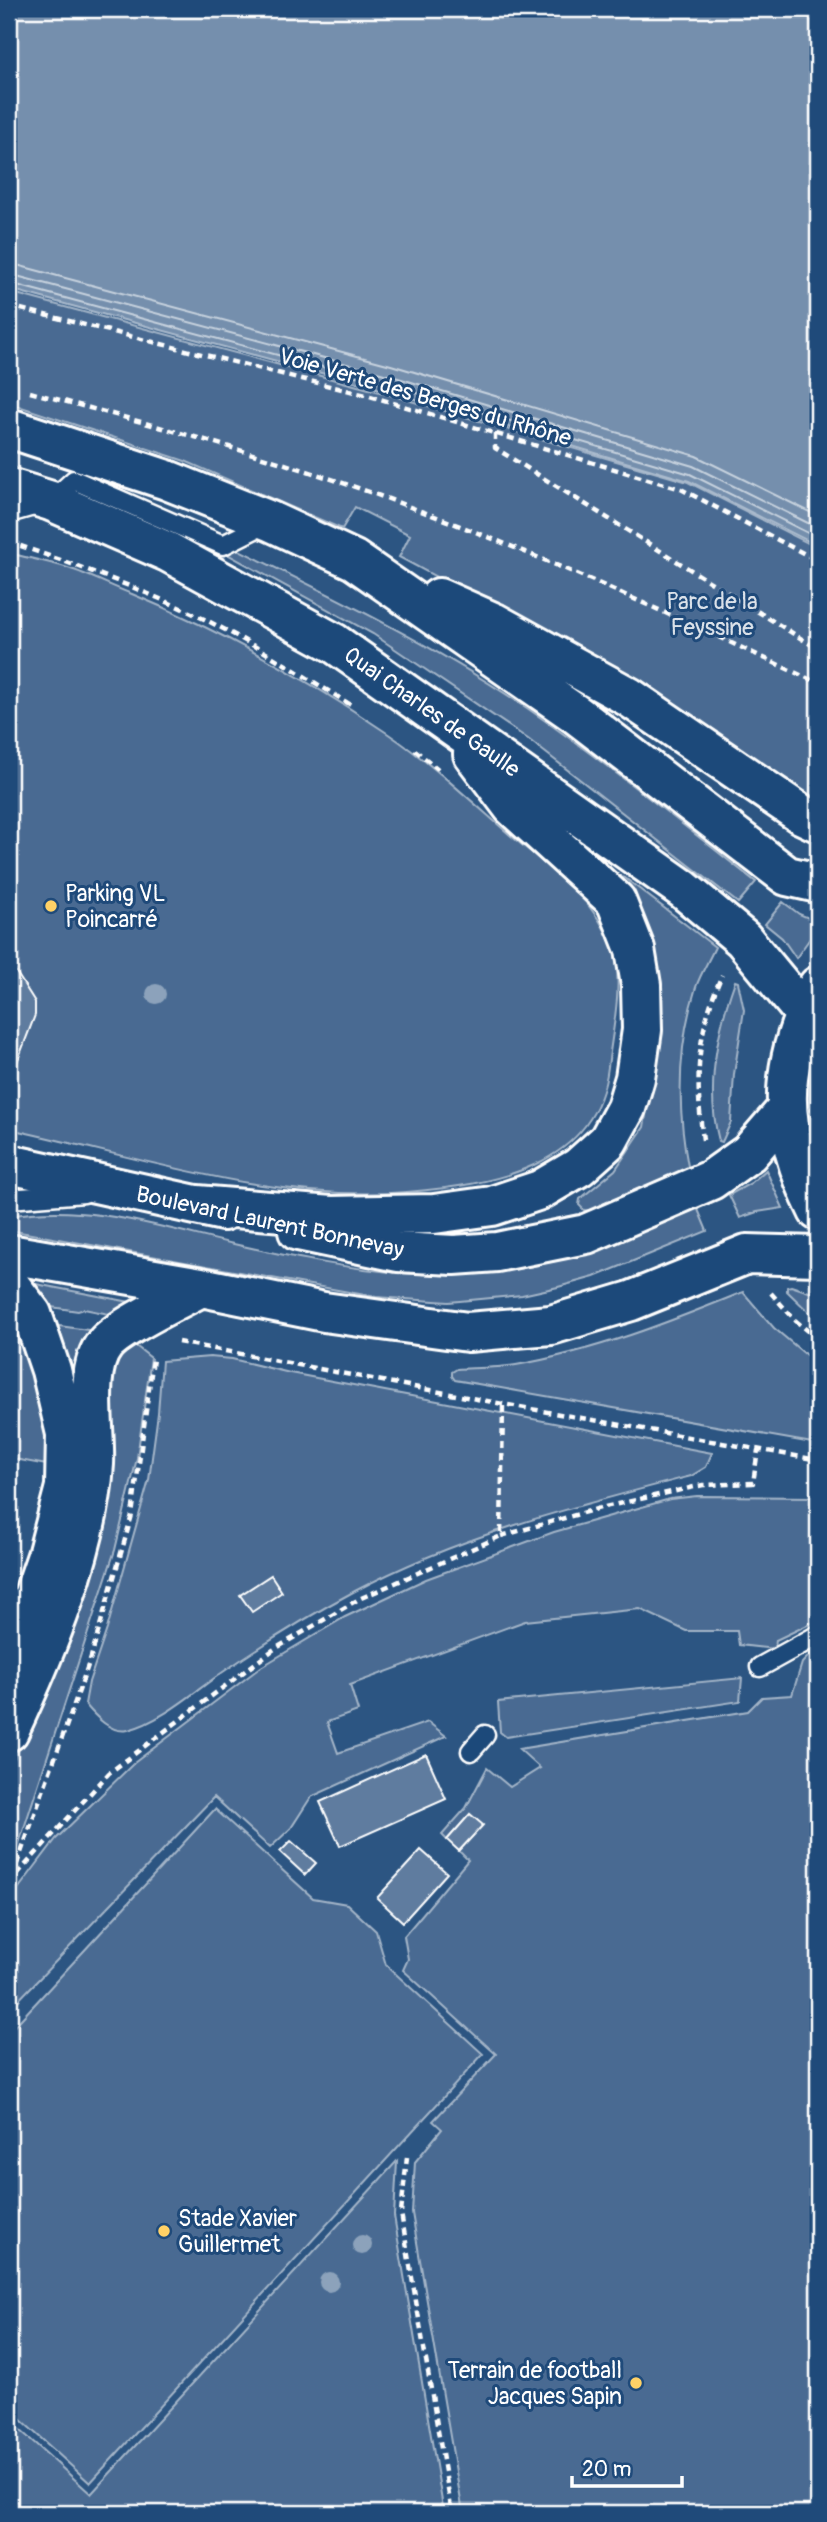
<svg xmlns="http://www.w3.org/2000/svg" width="827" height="2522" font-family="Pangolin,sans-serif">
<rect width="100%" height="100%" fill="#2c5582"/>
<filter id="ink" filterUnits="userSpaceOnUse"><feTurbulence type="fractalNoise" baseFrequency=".0143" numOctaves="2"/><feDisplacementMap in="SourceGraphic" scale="14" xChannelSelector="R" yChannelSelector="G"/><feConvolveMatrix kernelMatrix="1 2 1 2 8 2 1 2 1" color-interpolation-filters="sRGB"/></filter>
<g filter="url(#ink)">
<path fill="#486b92" stroke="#a4b5c8" stroke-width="2" d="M9,292L380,392L688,482L818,548V810L444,581L399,557L410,535L355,507L342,529L185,461L9,403Z
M233,547C333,596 434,645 527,708C606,763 681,823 756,882L738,903L528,739L373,634L227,554V548Z
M9,553C28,558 49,562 68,568C90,575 111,586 132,594C221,631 307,679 387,733C430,762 470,800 510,835C548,867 595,898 612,946C625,981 612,1031 608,1067C596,1168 491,1185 407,1192C271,1203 140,1157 9,1129Z
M620,877L625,878L715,947C709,960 701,973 696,987C677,1047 677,1111 689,1172L593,1211L584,1210L579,1205L580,1199L615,1170L644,1127L660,1034L662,987L656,953L641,917L619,882Z
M783,902L799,914L818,922V927L796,958L782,938L765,924Z
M735,981L738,982L744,1010L734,1074L731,1122L722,1142L719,1141C705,1088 717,1031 735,981Z
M766,1170L783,1208L757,1212L740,1218L729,1195L751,1183Z
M697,1207L707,1231L594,1277L558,1287L522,1295L449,1302L376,1297L9,1230V1216C87,1202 163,1228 238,1245C355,1271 456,1291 573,1256C615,1243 656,1223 697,1207Z
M36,1284L130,1302L134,1305L119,1316L84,1309L78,1311L38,1305L31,1287Z
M791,1286L809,1292L818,1297V1321L787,1291V1287Z
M743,1292L774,1328L818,1365V1444L455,1380L452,1376V1372L457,1369C476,1368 497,1368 516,1365C596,1351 669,1322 743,1292Z
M9,1317L22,1320L57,1467L9,1458Z
M52,1325L88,1330L93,1334L79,1366H63Z
M132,1343L151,1358L137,1458L115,1550L9,1874V1769L56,1672L111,1370L121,1354Z
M210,1357L232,1359L290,1373L712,1453L706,1467L691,1476C576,1506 460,1535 355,1591C310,1615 265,1643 223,1672C195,1691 161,1722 128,1730C111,1734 95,1716 85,1704L89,1682L107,1629L149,1480L158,1413L162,1361Z
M697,1496L818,1497V1620L776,1640L775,1649L739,1645L737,1631H686L640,1609L525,1621L350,1685L358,1711L327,1722L338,1753L428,1722L446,1736L311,1797L291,1828L270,1848L214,1797L9,2010V1901L56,1839L134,1763L261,1667L345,1617L426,1579L554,1532L670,1499Z
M818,1646V2513H463L412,2213L415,2162L442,2129L433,2121L496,2054L403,1970L408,1959L404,1936L468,1860L459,1851L482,1825L470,1814L447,1840L442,1835L466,1808L487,1768L510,1787L540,1768L519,1749L748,1711L762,1697L792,1695L802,1663Z
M742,1678L740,1701L506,1737L500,1732L498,1702Z
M215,1809L313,1898L347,1904L376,1931L386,1965L483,2054L90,2483L9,2409V2032Z
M397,2161L394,2216L444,2513H9V2420L91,2494Z"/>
<path fill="#748fad" stroke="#acbcce" stroke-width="2" d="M9,9H818V546L689,481L384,390L9,289Z"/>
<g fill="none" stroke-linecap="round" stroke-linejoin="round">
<path stroke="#c7d2de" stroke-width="2" d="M9,263L391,365L696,456L818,516
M9,274L388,375L693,466L818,528
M9,283L386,384L690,474L818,538"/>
</g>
<path fill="#5e7c9f" stroke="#fff" stroke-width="2" d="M9,961L35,1002V1015L14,1070L9,1069Z
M271,1575L282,1592L252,1612L240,1595Z
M426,1754L446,1799L340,1846L320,1802Z
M470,1814L483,1825L459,1851L447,1840Z
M291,1841L316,1863L305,1875L280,1852Z
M421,1850L447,1873L403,1922L377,1898Z"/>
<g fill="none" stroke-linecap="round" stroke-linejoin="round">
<defs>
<path id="service" d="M9,513L51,501L74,480L223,545L267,523
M9,1199L84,1193
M760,1667L818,1635
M471,1751L485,1735"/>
<path id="primary" d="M9,428L167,480L270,521L354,560L577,715L787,876L818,883
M9,488L51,501L168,552L334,643L683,889L743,939L804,1013
M439,598L493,622L629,697L801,814L818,822
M818,986C776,1068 777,1129 818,1211
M9,1164L223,1211
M197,1205L331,1216L434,1214L492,1206L540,1190L579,1167L608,1141L626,1108L635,1078L642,1030L641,985L635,949L616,901L513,807L473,754
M298,1231L398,1252L454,1255L497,1252L586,1234L711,1180L749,1153L787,1109
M9,1254L201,1287L324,1312L468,1332L551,1325L631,1301L747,1254L818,1256
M9,1284L32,1314L51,1370L66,1434L65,1487L47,1556L9,1666
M9,1731C45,1654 89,1550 94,1464C96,1432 83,1370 105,1344C119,1327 179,1299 201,1287"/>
</defs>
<use href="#service" stroke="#fff" stroke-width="23"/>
<use href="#primary" stroke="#fff" stroke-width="44"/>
<path stroke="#fff" stroke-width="4.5" stroke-dasharray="7 5" stroke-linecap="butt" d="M9,306L370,396L681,489L818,561
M30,392C157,426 286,460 410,507C549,558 684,621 818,683
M495,433V448L818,649
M9,542C73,564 137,587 198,616C251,642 301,674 351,705
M415,750L438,769
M703,1140C695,1078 696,1033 722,975
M771,1293L796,1321L818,1339
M178,1342L503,1404L818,1460
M501,1536L600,1508L703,1485L753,1483L758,1450
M13,1875L91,1657L132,1515L153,1359
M9,1883L109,1773L273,1650L359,1599L501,1536L503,1404
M407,2157L401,2213L452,2513"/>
<use href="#service" stroke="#1f4a7a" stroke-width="18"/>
<use href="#primary" stroke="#1f4a7a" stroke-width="38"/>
</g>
<g fill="#8ca2bb">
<circle cx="156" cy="994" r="10"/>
<circle cx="362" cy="2245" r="10"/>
<circle cx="329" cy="2282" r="10"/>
</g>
</g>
<g fill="#ffd166" stroke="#1f4a7a" stroke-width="2.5">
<circle cx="51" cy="906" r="7"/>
<circle cx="164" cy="2231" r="7"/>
<circle cx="636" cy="2383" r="7"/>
</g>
<g text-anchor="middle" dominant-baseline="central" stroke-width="6" stroke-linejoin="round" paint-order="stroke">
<g font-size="23" fill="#fff" stroke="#1f4a7a">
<text transform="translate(425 397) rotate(16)">Voie Verte des Berges du Rhône</text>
<text transform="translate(432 712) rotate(35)">Quai Charles de Gaulle</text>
<text transform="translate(270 1222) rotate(12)">Boulevard Laurent Bonnevay</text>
</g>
<g font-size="23" fill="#dae1e9" stroke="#1f4a7a">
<text x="712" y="601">Parc de la<tspan x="712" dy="26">Feyssine</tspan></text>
</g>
<g font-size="23" fill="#fff" stroke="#1f4a7a" text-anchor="start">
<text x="65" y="893">Parking VL<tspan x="65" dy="26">Poincarré</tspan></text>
<text x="178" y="2218">Stade Xavier<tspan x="178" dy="26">Guillermet</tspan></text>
<text x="622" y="2370" text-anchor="end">Terrain de football<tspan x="622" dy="26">Jacques Sapin</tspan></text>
</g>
</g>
<rect width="827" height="2522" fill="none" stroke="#1f4a7a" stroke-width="35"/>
<rect x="18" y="18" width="792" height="2487" fill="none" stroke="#fff" stroke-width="2.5" filter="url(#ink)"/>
<path d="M572 2476v10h110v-10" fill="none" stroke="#ffffff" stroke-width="3.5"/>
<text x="582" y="2476" font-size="21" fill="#ffffff" stroke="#1f4a7a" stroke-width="5" paint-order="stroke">20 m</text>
</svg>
